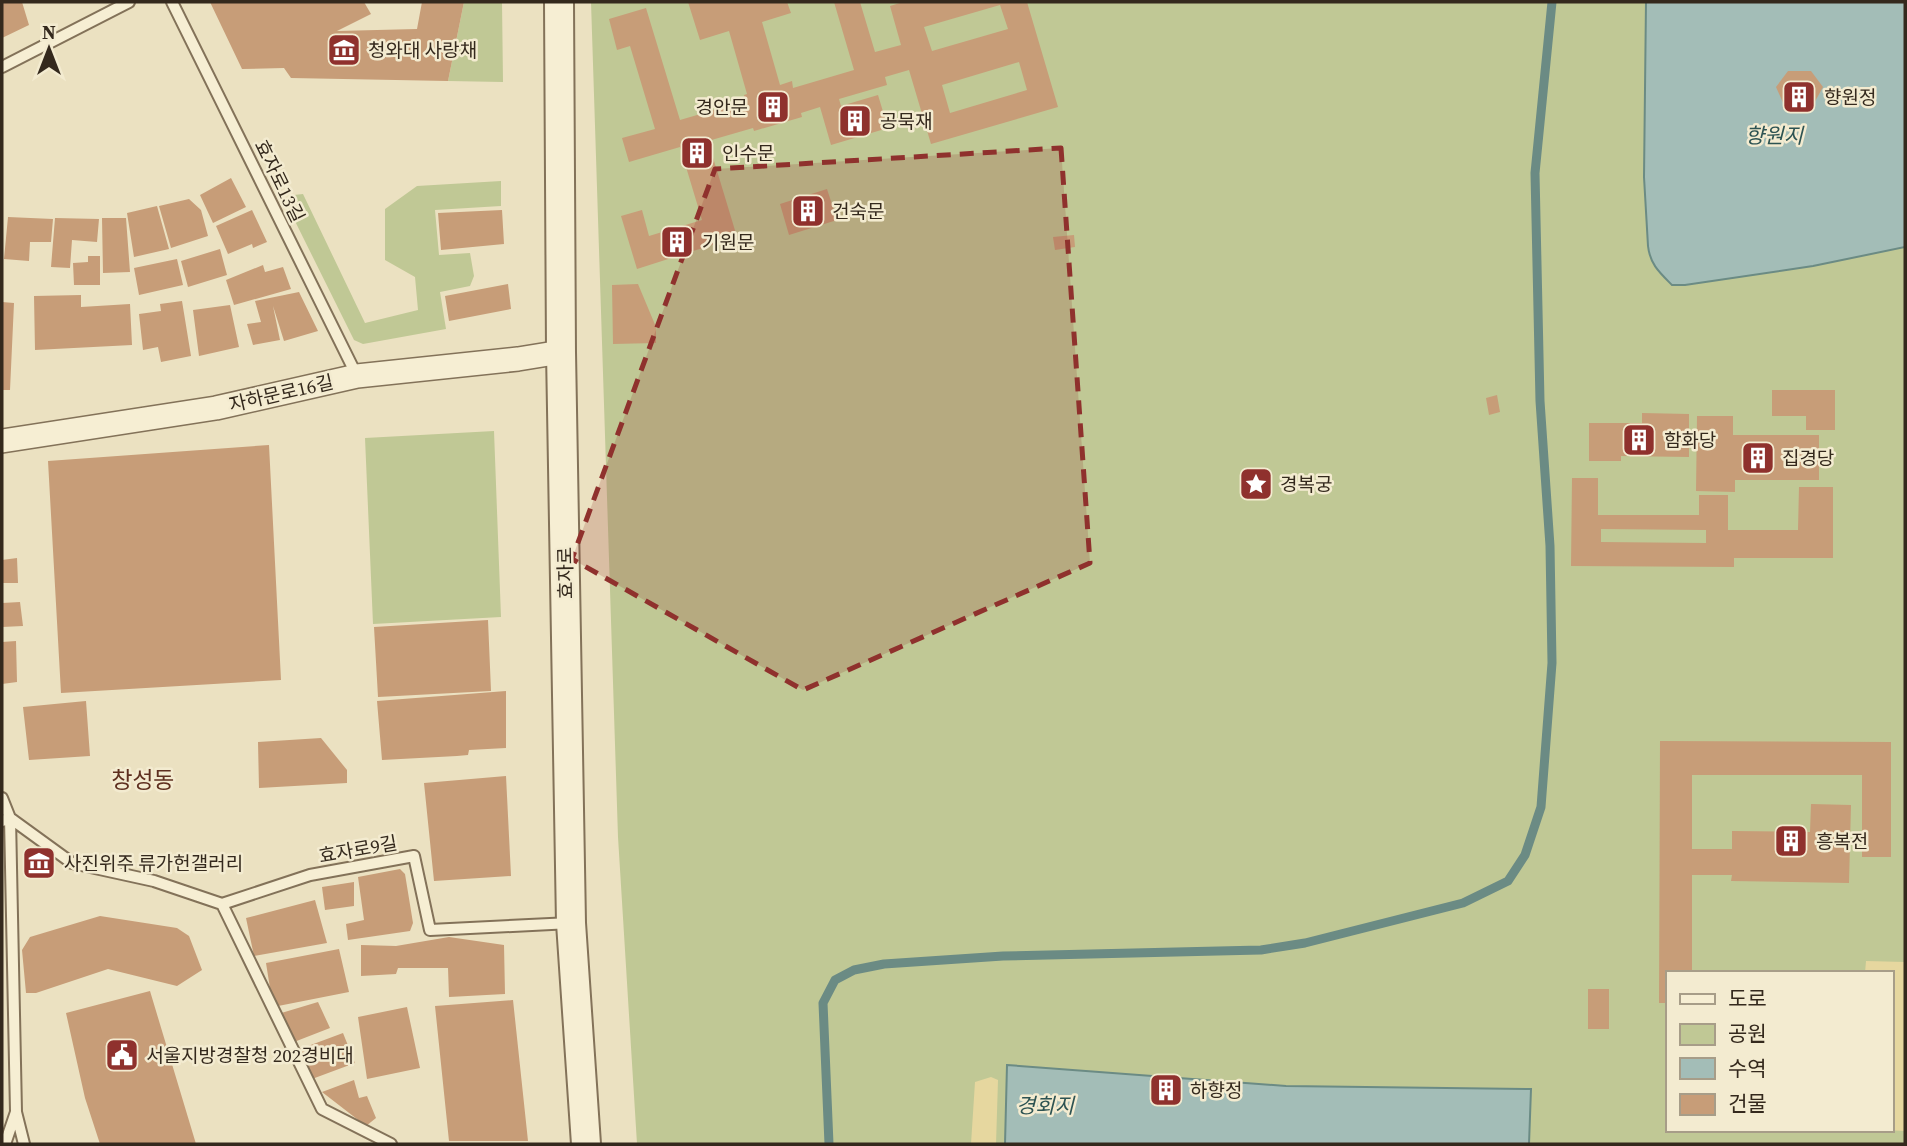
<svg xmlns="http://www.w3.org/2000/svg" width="1907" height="1146" font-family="'Source Serif 4','Noto Sans KR',serif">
<rect width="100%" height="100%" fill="#ebe1c1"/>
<path fill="#c0c895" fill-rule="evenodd" d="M464,2H502L503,82L448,81Z
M591,2H1905V1144H637L618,837ZM1667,973H1891V1130H1667Z
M501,181V206L435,210L439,255L470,253L474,276L470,286L440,292L446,329L363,344L354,340L286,203L294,195L303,194L365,323L418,310L415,277L385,260V209L417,186Z
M494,431L501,617L373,624L365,438Z"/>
<path fill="#e6d79f" d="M1866,961L1905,962V1131L1886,1130H1891V973H1865Z
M991,1077L998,1080L996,1144H971L975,1082Z"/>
<path fill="#a3bdb7" stroke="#6b8b84" stroke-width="2" d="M1646,2H1905V247L1813,266L1685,285H1672C1659,272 1650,264 1648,246L1644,177Z
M1007,1065L1286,1086L1531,1089L1529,1144H1005Z"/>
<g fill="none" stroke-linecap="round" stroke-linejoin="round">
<path stroke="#6b8b84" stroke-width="9" d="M829,1144L823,1003L835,980L854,970L884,964L1003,956L1261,950L1305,943L1463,903L1508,881L1525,855L1541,807L1552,663L1550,546L1540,401L1535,173L1552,2"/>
</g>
<path fill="#c79d78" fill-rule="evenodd" d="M2,2H22L29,25L2,38Z
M210,2H364L371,14L337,31L417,29L422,2H464L448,81L291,78L284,68L242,69Z
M688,2H787L791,13L762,22L780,85L792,81L793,88L854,70L834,2H860L875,52L901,45L890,6L903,2H1027L1058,107L931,144L909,70L885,77L887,85L839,99L841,106L878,95L888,128L831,145L820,107L801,113L802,117L754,131L753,128L708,141L737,237L637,269L621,216L642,210L649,236L702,220L680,147L629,162L622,138L655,129L630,46L617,50L609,19L646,8L680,120L745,101L744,95L747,94L729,31L700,40ZM1000,5L1008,29L932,51L924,27ZM1019,62L1027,90L950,113L942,85Z
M1788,71H1811L1823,87L1812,107H1785L1776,87Z
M231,178L246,207L213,223L200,195Z
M827,189L837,220L789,235L780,204Z
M189,199L201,210L208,236L171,248L159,206Z
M157,206L169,249L134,257L127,213Z
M252,210L267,242L253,248L252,244L228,254L216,226Z
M502,210L504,244L441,250L438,213Z
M8,217L53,219L51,242H30L29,261L4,259Z
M55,218L99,219L97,242L72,240L70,268L51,267Z
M102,218H126L130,272L103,273Z
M1074,235L1075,247L1055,250L1053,237Z
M220,249L227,275L188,287L181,261Z
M88,256H100V285H74L73,263L88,262Z
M177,259L183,285L139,295L134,268Z
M263,265L265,272L283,267L291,289L234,305L226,280Z
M508,284L511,309L449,321L445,296Z
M638,284L656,327V343L613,344L612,285Z
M299,292L318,331L284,341L273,306L280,340L253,345L247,324L261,322L255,301Z
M81,295V307L130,304L132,345L35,350L34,296Z
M182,301L191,356L161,362L158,347L143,350L139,314L161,311L160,304Z
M2,302L14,303L10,390H2Z
M230,305L239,347L199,356L193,310Z
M1772,390H1835V430H1806V416H1772Z
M1497,395L1500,412L1489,415L1486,398Z
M1642,413L1689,414V457L1621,456V461H1589V423H1642Z
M1697,416H1733V435H1819V480H1735V492L1696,491Z
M269,445L281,680L61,693L48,461Z
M1572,478H1598V515H1699V495H1728V530H1798L1799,487H1833V558H1734V567L1571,566ZM1601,529L1706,530V543L1601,542Z
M17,558L18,583H2V560Z
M20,602L23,626L2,627V603Z
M488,620L491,691L378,697L374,627Z
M16,641L17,682L2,684V642Z
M506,691V748L469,750L468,755L457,756L382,760L377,701Z
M86,701L90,756L29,760L23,707Z
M321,738L347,770V783L259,788L258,742Z
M1660,741L1891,742V857H1862V775H1692V849H1732V831L1810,832L1811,804L1851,805L1849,883L1731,881L1732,875H1692V973H1667V1003H1659Z
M506,776L511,876L434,881L424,783Z
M400,869L405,874L413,923L410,931L348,940L346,924L364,920L358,877Z
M354,882V906L325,910L322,887Z
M315,900L327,943L254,956L246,918Z
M100,916L177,928L189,936L202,970L177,986L108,969L36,993H26L22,950L30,937Z
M449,937L504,945L505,994L449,997L448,968H398L396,974L361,976V945L396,946Z
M339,949L349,992L273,1007L266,963Z
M1588,989H1609V1029H1588Z
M150,991L196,1144H100L85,1098L66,1013Z
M513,1000L528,1141H449L435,1006Z
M318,1002L330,1028L294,1042L278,1014Z
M407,1007L420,1068L367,1079L358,1017Z
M343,1033L355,1063L312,1079L300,1049Z
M1161,1077H1171L1177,1086L1172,1095L1160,1094L1155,1085Z
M354,1080L359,1098L367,1096L376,1118L366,1126L322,1092Z"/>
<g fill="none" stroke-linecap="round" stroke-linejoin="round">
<defs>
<path id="service" d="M172,2L357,376
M2,67L129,2
M2,798L10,818L72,863L154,881L222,904L322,1109L391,1144
M2,821L10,818L16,1112L5,1144
M222,904L310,875L414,856L430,930L571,923
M16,1112L24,1144"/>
<path id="minor" d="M2,441L216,408L357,376L518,359L561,352"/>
<path id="tertiary" d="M559,2L561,352L571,923L586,1144"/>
</defs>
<use href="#service" stroke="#837259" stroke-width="14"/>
<use href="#minor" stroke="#837259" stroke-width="26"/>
<use href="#tertiary" stroke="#837259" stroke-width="32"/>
<use href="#service" stroke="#f6eed3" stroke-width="10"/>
<use href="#minor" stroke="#f6eed3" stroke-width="23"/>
<use href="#tertiary" stroke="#f6eed3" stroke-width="28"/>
</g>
<path fill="#8f312d" fill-opacity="0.2" stroke="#8f312d" stroke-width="5" stroke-dasharray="14 9" stroke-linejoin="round" d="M1061,148L1090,563L803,690L572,559L715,169Z"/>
<defs>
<symbol id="museum-square" viewBox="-11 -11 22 22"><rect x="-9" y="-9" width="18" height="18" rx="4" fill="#8f312d" stroke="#f3ebd0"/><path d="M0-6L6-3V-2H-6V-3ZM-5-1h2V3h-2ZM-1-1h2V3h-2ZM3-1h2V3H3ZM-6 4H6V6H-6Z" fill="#fff"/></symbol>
<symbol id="building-square" viewBox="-11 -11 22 22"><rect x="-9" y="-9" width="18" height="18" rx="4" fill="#8f312d" stroke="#f3ebd0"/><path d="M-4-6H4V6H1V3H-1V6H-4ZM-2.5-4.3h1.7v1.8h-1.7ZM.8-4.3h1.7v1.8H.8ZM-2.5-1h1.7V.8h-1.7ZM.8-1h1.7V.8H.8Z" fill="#fff"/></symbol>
<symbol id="sight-square" viewBox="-11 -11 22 22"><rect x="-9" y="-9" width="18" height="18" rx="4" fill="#8f312d" stroke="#f3ebd0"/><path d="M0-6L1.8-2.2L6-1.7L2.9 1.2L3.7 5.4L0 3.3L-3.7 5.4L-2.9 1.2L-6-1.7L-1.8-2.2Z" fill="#fff"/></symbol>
<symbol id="civic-square" viewBox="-11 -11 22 22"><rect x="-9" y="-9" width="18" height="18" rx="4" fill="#8f312d" stroke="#f3ebd0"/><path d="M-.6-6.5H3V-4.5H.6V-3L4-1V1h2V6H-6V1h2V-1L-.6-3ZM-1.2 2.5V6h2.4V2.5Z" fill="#fff"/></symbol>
</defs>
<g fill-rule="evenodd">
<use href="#museum-square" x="325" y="31" width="38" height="38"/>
<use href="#building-square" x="1780" y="78" width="38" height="38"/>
<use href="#building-square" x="754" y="88" width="38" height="38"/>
<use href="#building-square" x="836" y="102" width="38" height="38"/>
<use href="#building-square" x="678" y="134" width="38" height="38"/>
<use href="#building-square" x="789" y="192" width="38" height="38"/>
<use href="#building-square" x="658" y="223" width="38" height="38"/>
<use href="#building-square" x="1620" y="421" width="38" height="38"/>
<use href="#building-square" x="1739" y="439" width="38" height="38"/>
<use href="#sight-square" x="1237" y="465" width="38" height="38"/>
<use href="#building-square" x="1772" y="822" width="38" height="38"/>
<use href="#museum-square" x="20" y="844" width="38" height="38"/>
<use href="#civic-square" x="103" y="1036" width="38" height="38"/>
<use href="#building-square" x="1147" y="1071" width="38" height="38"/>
</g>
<g text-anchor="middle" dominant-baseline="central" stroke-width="5" stroke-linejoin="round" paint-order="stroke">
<g font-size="19" fill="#34291d" stroke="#f3ebd0" text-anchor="start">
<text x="368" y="50">청와대 사랑채</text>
<text x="1824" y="97">향원정</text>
<text x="748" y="107" text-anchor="end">경안문</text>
<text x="880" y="121">공묵재</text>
<text x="722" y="153">인수문</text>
<text x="832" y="211">건숙문</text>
<text x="702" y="242">기원문</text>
<text x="1664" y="440">함화당</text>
<text x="1782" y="458">집경당</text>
<text x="1280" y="484">경복궁</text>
<text x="1816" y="841">흥복전</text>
<text x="64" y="863">사진위주 류가헌갤러리</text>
<text x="146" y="1055">서울지방경찰청 202경비대</text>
<text x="1190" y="1090">하향정</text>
</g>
<g font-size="19" fill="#34291d" stroke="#f3ebd0">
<text transform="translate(280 181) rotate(64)">효자로13길</text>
<text transform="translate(281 393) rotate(-13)">자하문로16길</text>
<text transform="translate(565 573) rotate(-91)">효자로</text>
<text transform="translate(358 849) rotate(-10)">효자로9길</text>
</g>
<g font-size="21" font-style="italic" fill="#2d5352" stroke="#f3ebd0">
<text x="1774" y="135">향원지</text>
<text x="1045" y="1105">경회지</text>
</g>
<g font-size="23" fill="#5e2f1f" stroke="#f3ebd0">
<text x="143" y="780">창성동</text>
</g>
</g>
<rect width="1907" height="1146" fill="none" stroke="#34291d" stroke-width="7"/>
<rect x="1666" y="971" width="228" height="161" fill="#f3ebd0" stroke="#a79d88" stroke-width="2"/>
<rect x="1680" y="994" width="35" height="10" fill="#f6eed3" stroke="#a79d88" stroke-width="2"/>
<text x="1728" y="1006" font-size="21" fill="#34291d">도로</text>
<rect x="1680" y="1024" width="35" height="21" fill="#c0c895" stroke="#a79d88" stroke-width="2"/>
<text x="1728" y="1041" font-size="21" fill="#34291d">공원</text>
<rect x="1680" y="1058" width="35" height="21" fill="#a3bdb7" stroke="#a79d88" stroke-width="2"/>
<text x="1728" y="1076" font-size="21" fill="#34291d">수역</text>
<rect x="1680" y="1094" width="35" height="21" fill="#c79d78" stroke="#a79d88" stroke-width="2"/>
<text x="1728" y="1111" font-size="21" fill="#34291d">건물</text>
<g transform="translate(49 49)" stroke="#f3ebd0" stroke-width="5" paint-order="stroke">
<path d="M0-5L12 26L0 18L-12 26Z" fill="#34291d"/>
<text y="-10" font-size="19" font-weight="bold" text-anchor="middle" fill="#34291d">N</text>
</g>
</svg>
